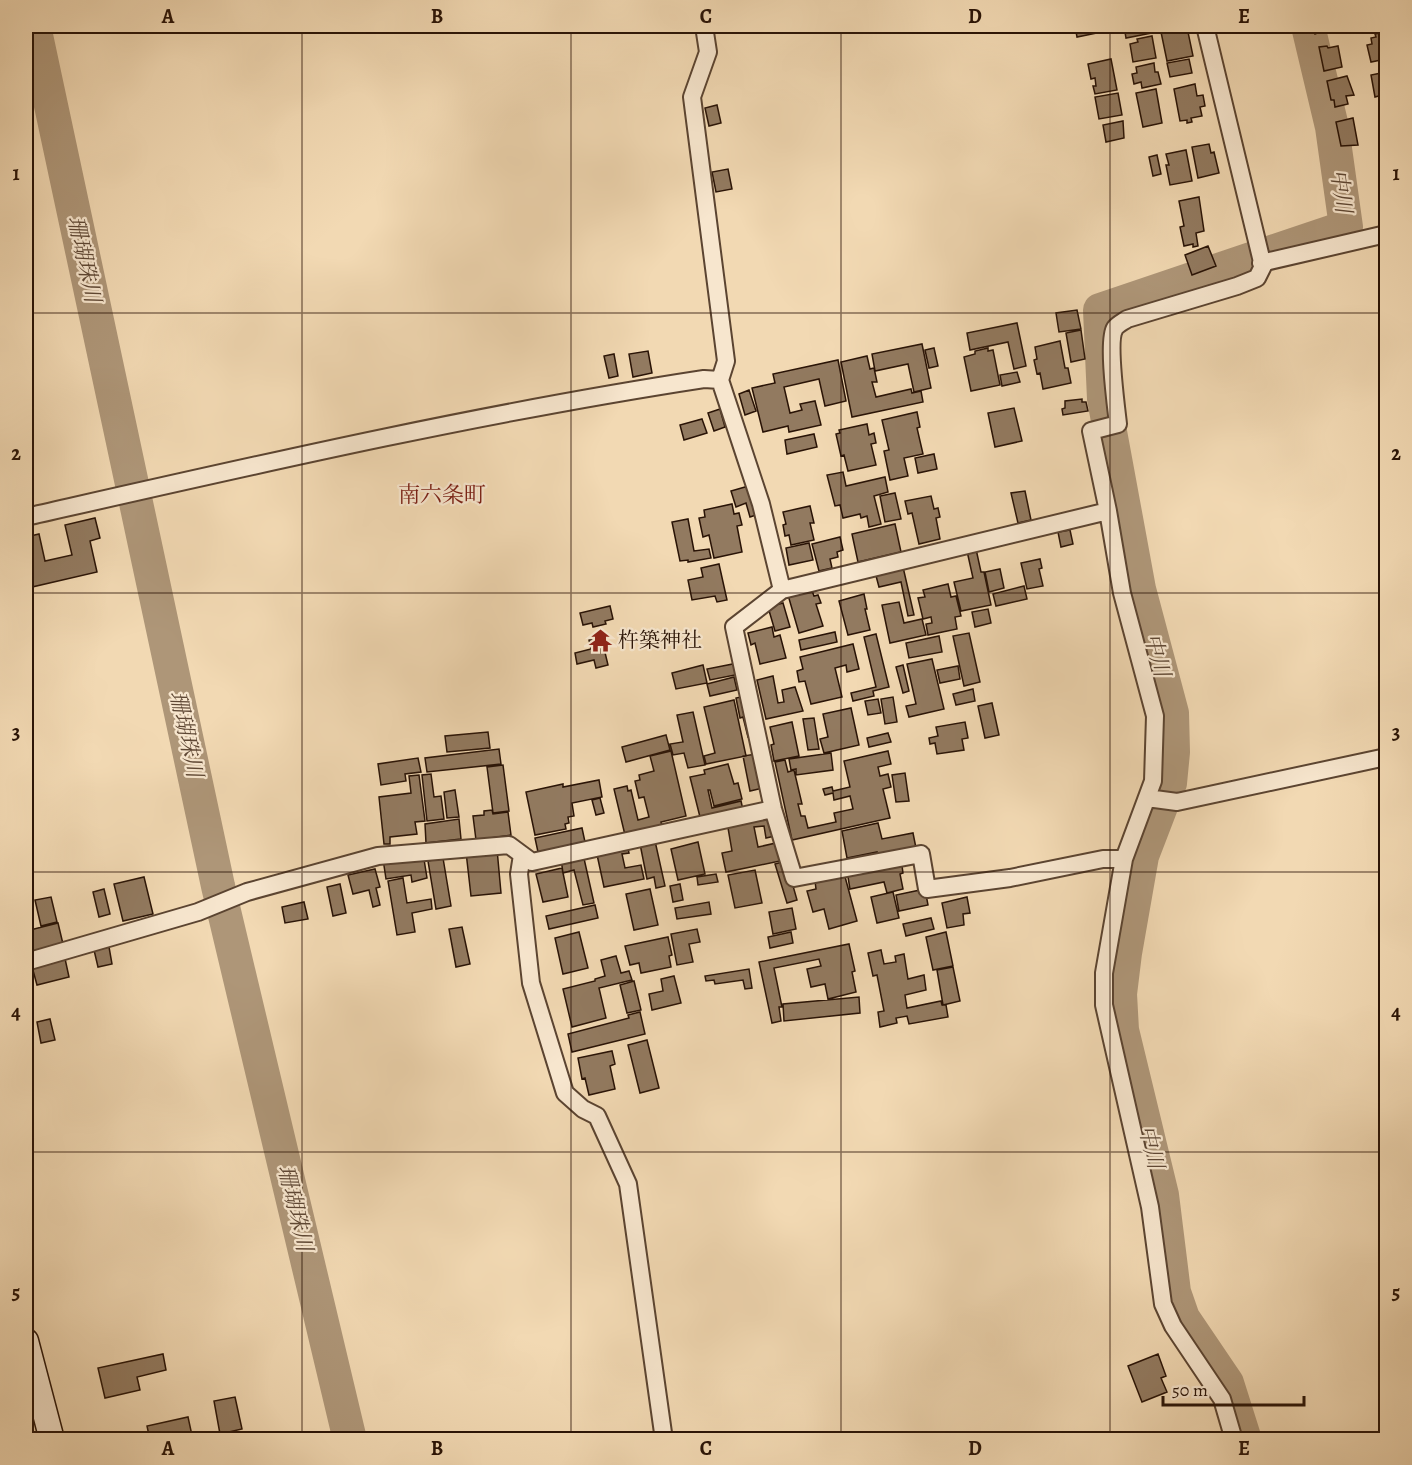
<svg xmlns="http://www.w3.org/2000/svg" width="1412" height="1465" font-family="Alegreya,'Noto Serif JP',serif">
<rect width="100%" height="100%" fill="#f2d9b3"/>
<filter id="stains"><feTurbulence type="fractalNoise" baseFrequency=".00333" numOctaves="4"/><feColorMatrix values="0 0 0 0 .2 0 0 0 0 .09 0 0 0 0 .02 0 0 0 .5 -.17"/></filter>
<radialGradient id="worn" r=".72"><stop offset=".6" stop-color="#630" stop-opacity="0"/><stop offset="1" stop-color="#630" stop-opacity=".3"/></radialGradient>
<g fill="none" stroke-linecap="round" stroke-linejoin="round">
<path stroke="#ae9678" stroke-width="34" d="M34,26L218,886L350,1440
M1245,1440L1227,1383L1183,1318L1174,1292L1162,1195L1122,1030L1120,994L1125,953L1142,856L1170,783L1173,752L1172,713L1139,589L1104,399L1100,310L1346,227L1332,127L1308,26"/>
</g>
<path fill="#927a60" stroke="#291306" stroke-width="1.5" d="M1075,26H1101L1102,32L1077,37Z
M1124,26H1150L1152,33L1126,38Z
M1313,26H1333V27L1315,34Z
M1180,28L1181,33L1188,32L1193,56L1167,61L1161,32Z
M1385,32L1386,59L1371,62L1367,45L1372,44L1371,38L1376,37L1375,34Z
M1152,36L1156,58L1133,62L1130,44L1138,42L1137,39Z
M1327,46L1328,48L1338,46L1342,67L1324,71L1319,47Z
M1111,59L1117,90L1095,94L1093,86H1096L1095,78L1091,79L1088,64Z
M1189,59L1192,73L1170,77L1167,63Z
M1154,63L1155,72H1158L1161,84L1142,88L1141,82L1134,84L1132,74L1137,73L1136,67Z
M1386,72V94L1375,97L1371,75Z
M1347,76L1354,95L1346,96L1348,104L1335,107L1334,100H1331L1327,81Z
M1195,84L1197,96L1203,95L1205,106L1200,107L1202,116L1191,118L1192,122L1187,123V120L1180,121L1174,89Z
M1156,89L1162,123L1143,127L1136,93Z
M1118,93L1122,115L1099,119L1095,97Z
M717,105L721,123L709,126L705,108Z
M1353,118L1358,145L1341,146L1336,122Z
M1123,121L1124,138L1106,142L1103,125Z
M1209,144L1211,153L1214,152L1219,173L1198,178L1192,147Z
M1186,150L1192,181L1170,185L1166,165H1169L1166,154Z
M1157,155L1161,174L1153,176L1149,157Z
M728,169L732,189L716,192L712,172Z
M1199,197L1204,231L1196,233L1198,246L1193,247V244L1184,246L1180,227L1184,226L1179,201Z
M1208,246L1216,266L1192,275L1185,255Z
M1077,310L1081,329L1059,332L1056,313Z
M1017,323L1026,366L1014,369L1008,342L970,350L967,333Z
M1081,330L1085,359L1071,362L1066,333Z
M1060,341L1065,368H1068L1071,383L1043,389L1040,373L1037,374L1034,360L1037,359L1035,347Z
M922,344L931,388L914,392L908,364L875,371L872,354Z
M934,348L938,366L929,368L925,350Z
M988,348V351L993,350L1000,385L971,391L964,357L975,354V351Z
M648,351L652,373L633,377L629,354Z
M614,354L618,376L609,378L604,356Z
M867,356L870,369L874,368L877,382H872L876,397L911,389L912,393L921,391L923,402L852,417L841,362Z
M838,360L846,401L825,406L819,379L784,387L790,413L802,410L800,404L815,401L821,425L789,432L788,426L763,432L752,388L775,383L773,374Z
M1017,372L1020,382L1002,386L1000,375Z
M749,390L756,411L745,415L739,394Z
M1082,399V402H1086L1088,411L1063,415L1062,409L1065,408V401Z
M1014,408L1022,441L995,447L988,413Z
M720,409L725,427L714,431L708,413Z
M917,412L920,427L917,428L923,454L904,458L908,476L890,480L884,451L889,450L882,420Z
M702,419L707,433L684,440L680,425Z
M867,424L869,435L874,433L876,443L871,444L876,465L848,471L844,455L841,456L836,434L840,433L839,430Z
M814,434L817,447L787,454L785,440Z
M934,454L937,469L918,473L915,458Z
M843,472L846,486L885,477L888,492L874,496L881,524L869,527L867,516L861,518L860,514L843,518L840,505L835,506L827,475Z
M752,485L759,514L750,517L746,503L736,507L731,491Z
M1025,491L1031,520L1018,523L1011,493Z
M895,493L901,519L885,522L880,496Z
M931,496L934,509L938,508L940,517L936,518L940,539L919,544L912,513L908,514L905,501Z
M732,504L734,514L739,513L742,525L737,526L742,552L714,558L709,535L703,537L699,518L705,517L704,510Z
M810,506L814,523H810L814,540L791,545L789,535L785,536L783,525L786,524L783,512Z
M95,518L100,538L90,541L97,572L32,587L27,565L26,566V537L39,534L45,561L72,555L65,525Z
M688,519L694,551L709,549L711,558L688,562V560L680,561L672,522Z
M895,524L901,552L858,562L852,534Z
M1070,530L1073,544L1061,547L1058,532Z
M840,537L843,550L837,552L838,557L830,559L832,568L819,571L812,544Z
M809,543L813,560L789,565L786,548Z
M976,549L981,572H984L991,605L961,611L954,582L973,578L967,551Z
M1040,559L1042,568L1039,569L1043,586L1027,589L1021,563Z
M719,564L727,600L717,602L715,596L692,600L688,580L703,577L701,568Z
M903,567L914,615L908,616L901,582L879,587L875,572Z
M1000,569L1004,588L989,592L985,572Z
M948,584L951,597L956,596L961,616L955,617L957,629L928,635L926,624L932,623L931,617L923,619L918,598L925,597L923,590Z
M1024,586L1027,599L996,606L993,594Z
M811,588L814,596L818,595L821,603L816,604L823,626L799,633L788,595Z
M864,594L867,609H865L870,630L848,635L839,601Z
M899,602L904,623L922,619L926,635L890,643L882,605Z
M783,603L790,627L775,631L768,607Z
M610,606L613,619L605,621L606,624L593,627L592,623L583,625L580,613Z
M988,609L991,623L975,627L972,612Z
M772,627L774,637L780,635L786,658L760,664L755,643L751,645L748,633Z
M835,632L837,642L801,650L799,640Z
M969,633L980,682L964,686L953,636Z
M876,634L889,687L873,691L874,696L853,701L851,693L876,687L864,637Z
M601,636L608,665L596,668L594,660L577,664L575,653L591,649L589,640Z
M939,636L942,652L909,658L906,643Z
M853,644L859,669L847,672L846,665L835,668L842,697L811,704L805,681L799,682L797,671L803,669L800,657Z
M932,659L944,709L909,717L906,706L916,704L907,664Z
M738,663L740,674L710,680L707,669Z
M703,665L707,683L676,689L672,673Z
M903,665L909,691L903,693L896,667Z
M958,666L960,679L940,683L937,670Z
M773,676L778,703L784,702L782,690L795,687L803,711L766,719L757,680Z
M734,677L737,690L710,696L707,684Z
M973,689L975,701L956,705L953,694Z
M746,696L755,735L748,737L743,717L740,718L736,698Z
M893,697L897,722L885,724L881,699Z
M878,699L881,713L868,715L865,701Z
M734,700L746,756L706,764L704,756L715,753L704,707Z
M992,703L999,735L985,738L978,706Z
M851,708L859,745L824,753L820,739L828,737L823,714Z
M693,712L705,765L688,768L684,753L673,755L670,744L683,742L677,715Z
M814,718L819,749L808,750L803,719Z
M792,722L799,756L774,761L771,745L774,744L770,727Z
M965,722L968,738L962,739L964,750L937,754L935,743L930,744L929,738L938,736L936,727Z
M488,732L490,748L447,752L445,736Z
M888,733L891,742L869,747L867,738Z
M666,735L670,750L626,762L622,747Z
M499,749L501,764L427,772L425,758Z
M671,751L686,816L661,822L662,826L625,835L614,789L627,786L628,791L631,790L638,820L649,817L644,797L639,798L635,781L640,780L639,775L654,771L650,756Z
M888,751L891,764L878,767L880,776L888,774L891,787L883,789L890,818L792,840L775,762L785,760L788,772L794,770L802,804H798L801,816H805L808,828L836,822L834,813L853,809L850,796L834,800L833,793L825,795L823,789L832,787L833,791L850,787L844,761Z
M831,753L833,770L796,775V769L791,770L789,759Z
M756,754L763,788L750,791L743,756Z
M418,758L421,772L405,774L406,781L381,785L378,764Z
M728,764L734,784L738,783L742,799L714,806L710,790H708L712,808L741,801L743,810L701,821L690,777L705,774L704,770Z
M503,765L509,811L493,813L487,767Z
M905,773L909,801L896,802L892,775Z
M431,774L434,797L441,796L444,819L427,821L422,775Z
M419,775L425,821L415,822L417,834L390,837V844H384L379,797L411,793L409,776Z
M599,780L602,797L572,803L574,816L568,817L569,823L565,824L566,829L535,835L526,792L563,784V787Z
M455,790L459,817L447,818L444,792Z
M600,798L604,813L596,815L592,800Z
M492,810L493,814L508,812L511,835L476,840L473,816L484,815V811Z
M771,814L775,836L766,838L764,826L754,827L758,847L776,843L780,861L726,872L722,853L732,851L727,822Z
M459,819L461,839L426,843L425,824Z
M878,823L882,839L913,833L916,848L877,856V852L847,858L842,831Z
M582,828L585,842L538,852L535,838Z
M655,841L665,886L656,888L654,877L647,879L640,844Z
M698,842L705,874L678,880L671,849Z
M627,844L629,853L622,854L625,868L641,865L644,879L604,887L596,850Z
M497,849L501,893L471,896L466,852Z
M423,853L427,878L412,882L411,875L386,879L383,859Z
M583,854L594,903L583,905L574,870L563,873L561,859Z
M443,858L451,906L436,909L428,861Z
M901,859L903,873L900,874L903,889L887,893L884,882L850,889L847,871Z
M786,861L797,900L787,903L775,864Z
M562,868L568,897L543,902L536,874Z
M375,869L380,887L376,888L380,905L373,907L369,890L353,894L348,875Z
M755,870L762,903L735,908L728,875Z
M844,873L857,921L829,929L824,909L813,912L807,891L816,889L815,881Z
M716,874L718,882L698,885L697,877Z
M144,877L153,914L123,921L114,884Z
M403,878L407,903L431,899L432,909L412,913L415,932L397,935L388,881Z
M340,884L346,913L333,916L327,887Z
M680,884L683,900L673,902L670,886Z
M104,889L110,914L99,917L93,892Z
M650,889L658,925L634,930L626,894Z
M925,889L928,905L899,911L896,895Z
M893,892L899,918L877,923L871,897Z
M51,897L57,922L41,926L35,900Z
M967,897L970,913L963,914L964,925L947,928L942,903Z
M304,902L308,919L285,923L282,907Z
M709,902L711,914L677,919L675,908Z
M595,905L598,918L549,929L546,916Z
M792,908L796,929L773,934L769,912Z
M931,918L934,929L906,936L903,924Z
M58,923L63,944L29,953L26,931Z
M462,927L470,964L456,967L449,929Z
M697,929L700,942L689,944L693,962L677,965L671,934Z
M579,932L588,968L563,974L555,938Z
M791,932L793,943L770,948L768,937Z
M946,932L953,966L933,970L926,937Z
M668,937L672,955L669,956L671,967L641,973L639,963L630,965L625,946Z
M849,944L855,971L852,972L856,992L828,999L825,984L811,987L807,969L821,966L819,959L774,968L782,1007H779L781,1021L772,1023L759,962Z
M109,947L112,964L98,967L94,950Z
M881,950L884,964L896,962L895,956L904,954L908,979L924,975L926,990L905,995L907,1008L941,1001L942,1005H946L948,1017L909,1024L907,1016L896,1018L897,1023L880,1027L878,1012L884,1011L877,975L873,976L868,953Z
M64,954L69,977L37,985L31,963Z
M616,956L621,973L629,971L632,980L599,988L606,1018L572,1027L563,989L595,981V979L605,976L601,960Z
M953,967L960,1001L943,1005L937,970Z
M749,969L752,988L745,989L743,980L715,984L714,980L706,981L705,976Z
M674,976L681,1003L652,1010L649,994L663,991L661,979Z
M634,981L641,1010L627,1013L620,985Z
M859,997L860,1013L784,1021L783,1004Z
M640,1012L645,1034L572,1052L568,1034L629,1018L628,1015Z
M50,1019L55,1040L41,1043L37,1022Z
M647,1040L659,1088L640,1093L628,1045Z
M612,1051L615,1064L610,1066L615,1089L589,1095L585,1078L582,1079L578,1058Z
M163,1354L166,1370L137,1377L140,1390L105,1398L98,1368Z
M1158,1354L1166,1376L1161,1378L1167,1392L1142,1402L1128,1366Z
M235,1397L242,1429L220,1434L214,1401Z
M188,1417L193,1440H150L147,1426Z
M143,1432L144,1440H117L116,1437Z"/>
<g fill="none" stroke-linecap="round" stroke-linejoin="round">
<defs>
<path id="street" d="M704,26L708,52L692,97L726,361L720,380L761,504L782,590
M1205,26L1263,266L1257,278L1237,286L1127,319C1123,322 1118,324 1115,328C1107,340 1116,406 1118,424L1091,431L1108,511L1122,593L1155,716L1153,781L1124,859L1104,973V1005L1150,1207L1163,1304L1173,1326L1222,1399L1234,1440
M1261,263L1386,234
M1108,511L782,590L734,627L773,809L794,878L921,854L927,889L1010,878L1103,859H1124
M26,517C251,466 475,414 704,379L720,380
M1147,798L1177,802L1386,757
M522,855L519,874L531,983L565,1093L583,1109L597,1116L628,1184L664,1440
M26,962L198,912L247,892L378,856L509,845L532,862L773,809"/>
<path id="secondary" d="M26,1341L52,1440"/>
</defs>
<use href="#street" stroke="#5b4431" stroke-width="20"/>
<use href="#secondary" stroke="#291306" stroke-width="27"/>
<use href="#street" stroke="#f7e6ce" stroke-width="16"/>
<use href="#secondary" stroke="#f7e6ce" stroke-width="24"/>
</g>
<path fill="none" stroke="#291306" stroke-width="1.5" stroke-opacity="0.55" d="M302,26V1440M571,26V1440M841,26V1440M1110,26V1440M26,313H1386M26,593H1386M26,872H1386M26,1152H1386"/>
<defs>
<symbol id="temple-bare" viewBox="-9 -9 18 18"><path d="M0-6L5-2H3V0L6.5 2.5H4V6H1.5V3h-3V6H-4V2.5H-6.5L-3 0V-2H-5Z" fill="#8f2418" stroke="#f7e6ce" stroke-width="2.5" paint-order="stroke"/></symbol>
</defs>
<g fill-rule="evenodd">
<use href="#temple-bare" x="584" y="624" width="33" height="33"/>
</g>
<g text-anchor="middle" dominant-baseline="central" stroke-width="4.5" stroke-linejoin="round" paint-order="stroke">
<g font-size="21" fill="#291306" stroke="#f7e6ce" text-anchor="start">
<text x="618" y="640">杵築神社</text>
</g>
<g font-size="22" font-style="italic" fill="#5e4734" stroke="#f7e6ce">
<text transform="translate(1341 191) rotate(82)">中川</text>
<text transform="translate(84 259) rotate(78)">珊瑚珠川</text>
<text transform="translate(1157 655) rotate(75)">中川</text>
<text transform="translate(186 734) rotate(78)">珊瑚珠川</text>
<text transform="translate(1151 1147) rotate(76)">中川</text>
<text transform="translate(295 1208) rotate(77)">珊瑚珠川</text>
</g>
<g font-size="22" fill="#7a1f14" stroke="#f7e6ce">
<text x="442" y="495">南六条町</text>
</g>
</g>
<rect width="1412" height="1465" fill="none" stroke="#f2d9b3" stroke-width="66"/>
<path d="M1163 1396v9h141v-9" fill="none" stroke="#291306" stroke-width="3"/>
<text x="1172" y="1396" font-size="18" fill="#291306" stroke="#f7e6ce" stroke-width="4.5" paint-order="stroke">50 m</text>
<rect x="33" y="33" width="1346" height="1399" fill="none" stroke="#291306" stroke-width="2"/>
<g font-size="20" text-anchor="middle" font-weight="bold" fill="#291306">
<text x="168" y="23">A</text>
<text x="437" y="23">B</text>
<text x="706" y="23">C</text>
<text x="975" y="23">D</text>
<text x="1244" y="23">E</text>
<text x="16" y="180">1</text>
<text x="1396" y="180">1</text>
<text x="16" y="460">2</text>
<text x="1396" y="460">2</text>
<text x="16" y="739">3</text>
<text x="1396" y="739">3</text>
<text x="16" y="1019">4</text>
<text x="1396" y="1019">4</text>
<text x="16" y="1299">5</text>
<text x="1396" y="1299">5</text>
<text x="168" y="1455">A</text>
<text x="437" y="1455">B</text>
<text x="706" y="1455">C</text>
<text x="975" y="1455">D</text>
<text x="1244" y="1455">E</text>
</g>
<rect width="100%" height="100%" filter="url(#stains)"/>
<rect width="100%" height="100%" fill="url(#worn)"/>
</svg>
